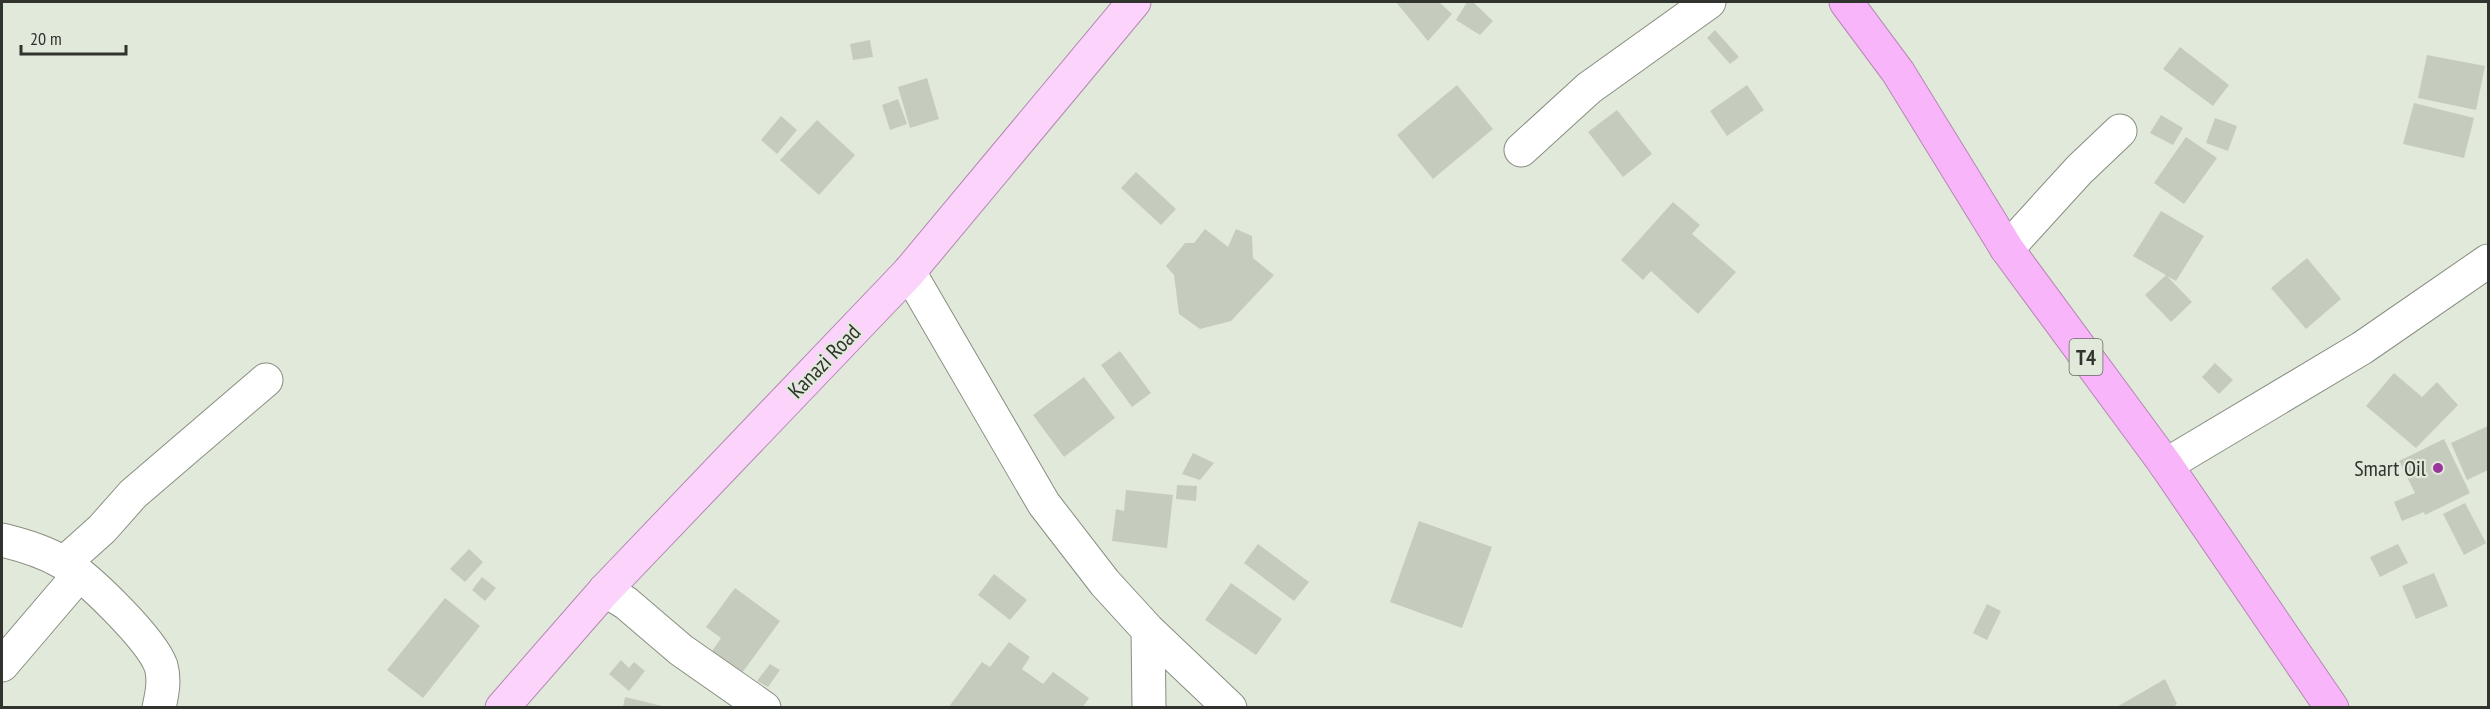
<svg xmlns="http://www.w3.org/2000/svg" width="2490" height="709" font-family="'PT Sans Narrow',sans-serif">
<rect width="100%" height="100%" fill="#e1e9db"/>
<path fill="#c5ccbe" d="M1396,2H1439L1452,14L1428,41Z
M1467,2H1473L1493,21L1480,35L1456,20Z
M1715,30L1739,57L1730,64L1707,38Z
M870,40L873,57L853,60L850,44Z
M2180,47L2229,85L2213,106L2163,69Z
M2427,55L2485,66L2476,110L2418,98Z
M927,78L939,119L910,128L898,87Z
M1457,85L1493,129L1433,179L1397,135Z
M1747,85L1764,110L1727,136L1710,111Z
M898,99L907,124L890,130L882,105Z
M2414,103L2474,118L2464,158L2403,144Z
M1617,110L1652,154L1623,177L1588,132Z
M2161,115L2183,128L2173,145L2150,133Z
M781,116L797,130L777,154L761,140Z
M2215,118L2237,126L2228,151L2206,143Z
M817,120L855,155L819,195L780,160Z
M2186,137L2217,158L2184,204L2154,183Z
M1136,172L1176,209L1161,225L1121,188Z
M1673,202L1700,225L1692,234L1736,272L1698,314L1651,271L1643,280L1621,260Z
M2161,211L2204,236L2176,281L2167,276L2192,302L2171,322L2145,295L2166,275L2133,256Z
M1205,229L1228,247L1236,229L1252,236L1253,258L1274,275L1231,321L1200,329L1179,314L1174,275L1166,266L1185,243H1194Z
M2307,258L2341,299L2306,329L2271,288Z
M1120,351L1151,393L1132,407L1101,365Z
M2215,363L2233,380L2219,394L2202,377Z
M2394,373L2422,397L2437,382L2458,405L2416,448L2366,406Z
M1084,377L1115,418L1064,457L1033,415Z
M2488,426V470L2467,480L2451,443Z
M2444,439L2470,493L2425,515L2424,512L2402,521L2394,502L2415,493L2399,461Z
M1193,453L1214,463L1200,480L1182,474Z
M1177,485L1197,486L1196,501L1176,499Z
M1126,490L1173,495L1167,548L1112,541L1116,509L1124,511Z
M2465,503L2486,543L2464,555L2443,514Z
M1419,521L1492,547L1462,628L1390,602Z
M1258,544L1309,582L1294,601L1244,563Z
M2398,544L2408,563L2380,577L2370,557Z
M469,549L483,562L465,582L450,569Z
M2434,573L2448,606L2416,619L2402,586Z
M994,574L1027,600L1010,620L978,595Z
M482,577L496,588L485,601L472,590Z
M1231,583L1282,619L1256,655L1205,620Z
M735,588L780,621L742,673L712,651L721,638L706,627Z
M445,598L480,626L423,698L387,670Z
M1987,604L2001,611L1987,640L1973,633Z
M1009,642L1030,657L1022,669L1043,684L1053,672L1089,698L1082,708H948L982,662L990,667Z
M621,660L629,668L634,662L645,671L629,691L609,674Z
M770,664L780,670L768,687L757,681Z
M2165,679L2177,704L2172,708H2115Z
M625,697L666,707V708H623Z"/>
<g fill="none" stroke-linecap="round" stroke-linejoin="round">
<defs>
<path id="minor" d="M1521,150L1589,88L1709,2
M2007,249L2079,170L2120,131
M909,272L1044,504L1105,583L1148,630L1230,708
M2166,465L2362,348L2488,261
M2,540C23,545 43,551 62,562C88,577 151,639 161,666C165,680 162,694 159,708
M64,563L102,529L133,494L266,380
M605,590L626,603L681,650L764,708
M1148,630L1149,708
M2,665L78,576"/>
<path id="major" d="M502,708L605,590L909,272L1134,2"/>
<path id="highway" d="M1846,2L1898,72L2007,249L2166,465L2332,708"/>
</defs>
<use href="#minor" stroke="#878e81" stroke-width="35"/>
<use href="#major" stroke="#b388b2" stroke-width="35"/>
<use href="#highway" stroke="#b388b2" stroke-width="35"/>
<use href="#minor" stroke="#fff" stroke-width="33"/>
<use href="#major" stroke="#fbd3fb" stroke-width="33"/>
<use href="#highway" stroke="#f9b5f9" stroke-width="33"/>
</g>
<circle fill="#9a379d" stroke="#e1e9db" stroke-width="2" cx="2438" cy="468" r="6"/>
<g text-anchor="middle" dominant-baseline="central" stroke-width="4.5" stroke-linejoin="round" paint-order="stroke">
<rect fill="#e1e9db" stroke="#656a62" stroke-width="1.5" x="2069.5" y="339" width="33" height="36" rx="4.5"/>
<g font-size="21" font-weight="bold" fill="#30332e">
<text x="2086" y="357">T4</text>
</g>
<g font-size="22" fill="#30332e" stroke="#e1e9db">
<text transform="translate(824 361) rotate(-46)">Kanazi Road</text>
</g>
<g font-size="22" fill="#30332e" stroke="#e1e9db" text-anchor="end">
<text x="2426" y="468">Smart Oil</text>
</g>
</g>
<rect width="2490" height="709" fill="none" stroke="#30332e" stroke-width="6"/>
<path d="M21 45v9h105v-9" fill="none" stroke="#30332e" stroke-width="3"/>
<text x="30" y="45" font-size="18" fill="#30332e" stroke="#e1e9db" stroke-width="4.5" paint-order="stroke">20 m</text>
</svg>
